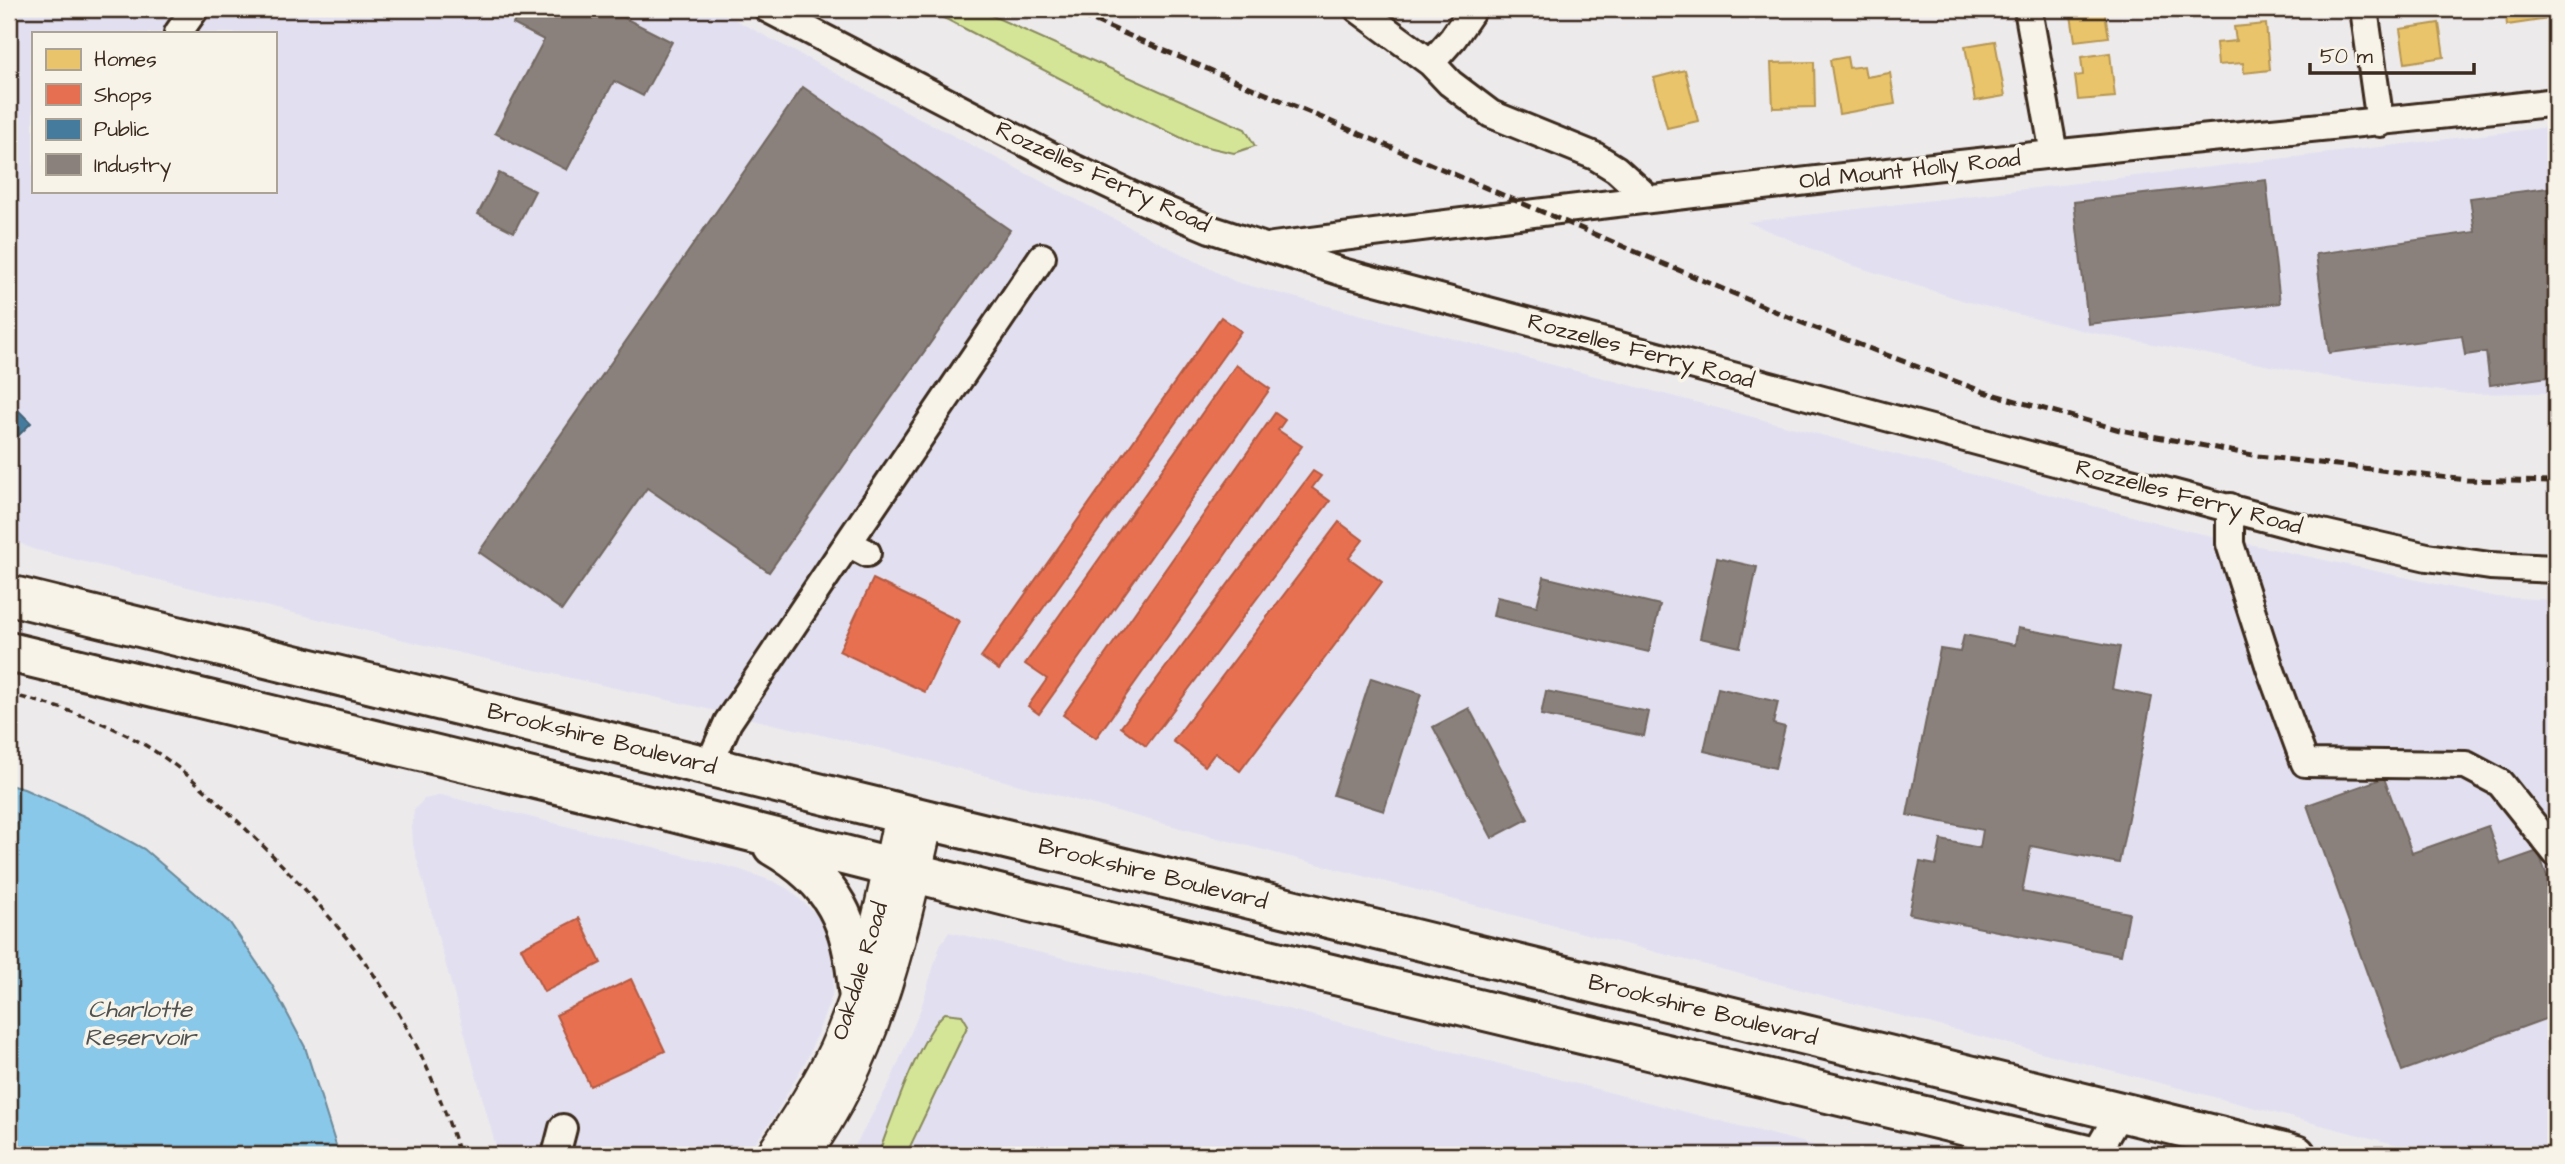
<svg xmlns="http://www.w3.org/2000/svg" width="2565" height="1164" font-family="'Architects Daughter',sans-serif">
<rect width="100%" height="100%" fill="#edeaec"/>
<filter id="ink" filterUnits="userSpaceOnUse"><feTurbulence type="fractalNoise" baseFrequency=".0143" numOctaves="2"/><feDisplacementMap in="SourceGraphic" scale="14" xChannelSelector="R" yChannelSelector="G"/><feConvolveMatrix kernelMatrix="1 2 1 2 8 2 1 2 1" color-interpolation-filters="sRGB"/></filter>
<g filter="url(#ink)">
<path fill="#e2e0f0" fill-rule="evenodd" d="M9,9H715L904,110L1236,282L2189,531L2497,597L2556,600V1155H2436L1221,839L896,752L416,643L32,549L9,538ZM33,33H275V191H33Z
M2556,126V393L2467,394L2335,378L2088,332L1968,302L1848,264L1747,222Z
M442,795L738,869L775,882L790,890L816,914L828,938L833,955L834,978L832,996L808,1057L772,1120L746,1155H498L413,845L412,827L414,810L424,799Z
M949,932L1276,1006L1852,1155H850L891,1080L921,1008L940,945Z"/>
<path fill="#d4e598" stroke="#88885b" stroke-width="2" d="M922,9H977L1245,129L1255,146L1234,153L1194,144L1090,94L948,20Z
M945,1013L962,1015L968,1025L906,1155H878C891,1121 920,1034 945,1013Z"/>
<path fill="#8ac8ea" stroke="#6a8998" stroke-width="2" d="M9,785L24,789L86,817L144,849L230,923L272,985L305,1047L339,1155H9Z"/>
<path fill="#e9c46a" stroke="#b59653" stroke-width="2" d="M2070,9H2104L2109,37L2075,41Z
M2505,9H2556V18L2507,25Z
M2439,23L2444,57L2405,63L2400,29Z
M2266,24L2270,70L2244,73L2243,63L2218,65L2216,43L2236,41L2234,27Z
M1995,41L2005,96L1975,101L1965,46Z
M2110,53L2115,97L2078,100L2075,76L2083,75L2081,57Z
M1847,57L1849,68L1864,66L1866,77L1890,73L1895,104L1839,114L1830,60Z
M1814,62L1815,107L1773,108L1771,63Z
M1685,70L1698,121L1667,128L1654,78Z"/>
<path fill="#e76f51" stroke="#b35a42" stroke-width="2" d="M1221,317L1241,331L999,670L981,657Z
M1236,365L1270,389L1039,714L1028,706L1047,679L1025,664Z
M1275,413L1285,420L1278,430L1302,446L1096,738L1063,715Z
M1313,471L1321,476L1312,488L1330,501L1146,746L1121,727Z
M1339,522L1363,540L1349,558L1382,582L1240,771L1215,753L1205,766L1173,741Z
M873,579L959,621L925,692L839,651Z
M579,918L601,963L544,992L521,948Z
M631,979L665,1051L590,1086L556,1015Z"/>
<path fill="#457b9d" stroke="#426377" stroke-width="2" d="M9,401L31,423L9,445Z"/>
<path fill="#8a817c" stroke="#726760" stroke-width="2" d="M521,9H607L672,42L643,96L614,81L567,170L495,133L544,40L513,24Z
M803,87L1010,230L769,572L647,488L562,610L479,552Z
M499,173L535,191L514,232L478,214Z
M2266,180L2280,303L2088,324L2074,202Z
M2556,187V376L2490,385L2486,352L2465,355L2462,336L2329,353L2316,254L2475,232L2470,198Z
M1717,558L1757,567L1740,647L1700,638Z
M1544,577L1660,605L1649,652L1493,616L1497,597L1537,606Z
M2018,628L2120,647L2112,689L2152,697L2119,863L2031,846L2022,892L2129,913L2121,955L1909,914L1920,862L1936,865L1941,840L1980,848L1983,830L1907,815L1940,649L1960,652L1964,635L2015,645Z
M1371,678L1421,694L1384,811L1333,795Z
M1718,688L1778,702L1773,724L1785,727L1775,768L1704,751Z
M1546,691L1649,712L1644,736L1541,715Z
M1469,708L1528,819L1492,838L1433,727Z
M2384,778L2412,853L2488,826L2501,864L2538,851L2556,902V1015L2402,1071L2307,805Z"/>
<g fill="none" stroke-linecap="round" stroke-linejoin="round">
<defs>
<path id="minor" d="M768,9L1074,168L1146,202L1210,229L1342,272L2318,532L2427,557L2490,566L2556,569
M1358,9L1431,63L1450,83L1491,114L1595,156L1616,169L1649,199
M2028,9L2054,154
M2364,9L2380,123
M178,33L195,9
M1431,63L1453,38L1473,9
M1273,246C1532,212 1792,182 2053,154C2220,136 2389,122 2556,102
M2230,507V544L2270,668L2305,763L2466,765L2500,783L2556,853
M848,543L1042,257
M709,765L728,722L848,543L867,553
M556,1155L563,1128
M2095,1155L2120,1112"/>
<path id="major" d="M773,1155C796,1122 818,1087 836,1050C870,976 885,892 902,813
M803,1155C876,1055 900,936 927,818"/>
<path id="highway" d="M9,595L2296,1155
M9,652L669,811L1022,900L2087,1155
M773,846C834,881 853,922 858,991"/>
</defs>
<use href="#minor" stroke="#3b2a1e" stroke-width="32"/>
<use href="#major" stroke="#3b2a1e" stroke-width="38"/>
<use href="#highway" stroke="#3b2a1e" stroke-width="44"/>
<path stroke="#3b2a1e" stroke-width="3.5" stroke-dasharray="7 5" stroke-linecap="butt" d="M9,694C53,705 98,718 138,741C181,765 217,801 252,835C351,932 420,1020 459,1155"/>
<use href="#minor" stroke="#f7f3e8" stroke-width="26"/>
<use href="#major" stroke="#f7f3e8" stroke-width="33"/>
<use href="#highway" stroke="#f7f3e8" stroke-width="38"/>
<path stroke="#3b2a1e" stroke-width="5" stroke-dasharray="10 5" stroke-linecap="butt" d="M1067,9L1805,324L1984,392L2120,430L2258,456L2467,480L2556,482"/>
</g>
</g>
<g text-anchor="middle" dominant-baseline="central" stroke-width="7" stroke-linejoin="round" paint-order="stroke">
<g font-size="23" fill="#3b2a1e" stroke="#f7f3e8">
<text transform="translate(1910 170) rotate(-6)">Old Mount Holly Road</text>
<text transform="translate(1103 177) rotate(25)">Rozzelles Ferry Road</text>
<text transform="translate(1641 351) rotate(15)">Rozzelles Ferry Road</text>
<text transform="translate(2189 497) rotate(15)">Rozzelles Ferry Road</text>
<text transform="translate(602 739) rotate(14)">Brookshire Boulevard</text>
<text transform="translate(1153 874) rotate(14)">Brookshire Boulevard</text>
<text transform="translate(860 971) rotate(-73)">Oakdale Road</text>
<text transform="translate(1703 1010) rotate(14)">Brookshire Boulevard</text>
</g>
<g font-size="24" font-style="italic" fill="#4f5251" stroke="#f7f3e8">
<text x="140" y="1010">Charlotte<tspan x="140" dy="28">Reservoir</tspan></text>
</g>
</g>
<rect width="2565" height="1164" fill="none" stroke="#f7f3e8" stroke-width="35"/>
<rect x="18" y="18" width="2530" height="1129" fill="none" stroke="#3b2a1e" stroke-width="2.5" filter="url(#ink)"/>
<rect x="32" y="32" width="245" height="161" fill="#f7f3e8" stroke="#aca397" stroke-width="2"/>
<rect x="46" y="49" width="35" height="21" fill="#e9c46a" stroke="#aca397" stroke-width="2"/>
<text x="94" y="66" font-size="21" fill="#3b2a1e">Homes</text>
<rect x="46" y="84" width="35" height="21" fill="#e76f51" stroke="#aca397" stroke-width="2"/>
<text x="94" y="102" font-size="21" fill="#3b2a1e">Shops</text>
<rect x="46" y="119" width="35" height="21" fill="#457b9d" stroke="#aca397" stroke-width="2"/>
<text x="94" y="136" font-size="21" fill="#3b2a1e">Public</text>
<rect x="46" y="154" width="35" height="21" fill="#8a817c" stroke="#aca397" stroke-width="2"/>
<text x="94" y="172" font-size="21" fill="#3b2a1e">Industry</text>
<path d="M2310 63v10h164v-10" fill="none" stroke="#3b2a1e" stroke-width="3.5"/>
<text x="2320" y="63" font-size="21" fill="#3b2a1e" stroke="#f7f3e8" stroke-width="5" paint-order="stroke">50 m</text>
</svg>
